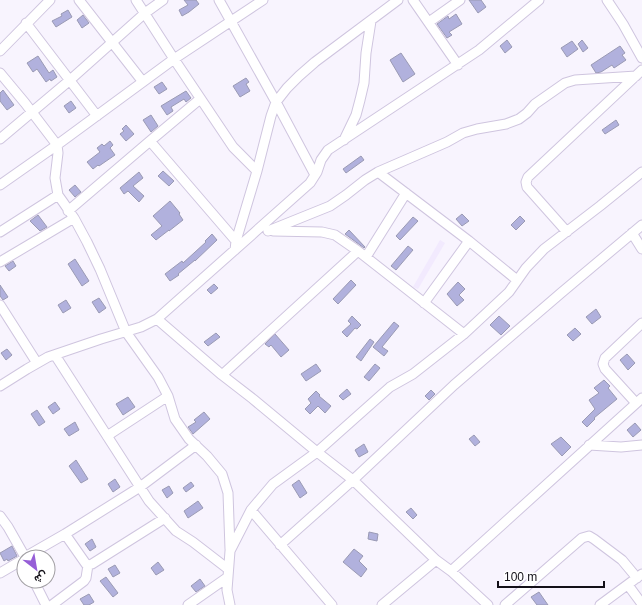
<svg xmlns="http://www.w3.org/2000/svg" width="642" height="605" font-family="Arial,Vazirmatn,sans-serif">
<rect width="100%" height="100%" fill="#f8f4fe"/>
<path fill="#f2eafe" d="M440,240L445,243L418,289L413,287Z"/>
<path fill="#b1b1dd" stroke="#9a9ab4" d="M184,0H196L199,4L189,12L182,16L179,10L188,5Z
M469,0H481L486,7L478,13Z
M68,10L72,17L56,27L52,21L62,16L61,14Z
M456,14L462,24L449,32L452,35L447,38L437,24L448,16L449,19Z
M83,15L89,23L82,28L77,20Z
M507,40L512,47L505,53L500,46Z
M582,40L588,48L583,52L578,44Z
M572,41L578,49L567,57L561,48Z
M620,46L625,53L622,55L626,60L614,68L612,65L601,72L596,73L591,65Z
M401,53L415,74L403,82L390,60Z
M38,56L49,73L53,70L57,77L51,81L50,79L46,82L37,69L33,72L27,63Z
M246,78L249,82L246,84L250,91L240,97L233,86Z
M162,82L167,89L159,94L154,87Z
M3,90L14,105L7,110L0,101V93Z
M186,91L191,98L186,102L184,99L171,107L173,111L167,115L161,106Z
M71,101L76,108L69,113L64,106Z
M151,115L158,126L151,132L143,120Z
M616,120L619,125L605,134L602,130Z
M126,125L134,134L126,141L120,134L124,131L122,129Z
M110,141L113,145L110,148L115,155L99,166L98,165L93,169L87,162L100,152L97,148L102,144L104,146Z
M361,156L364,160L346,173L343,169Z
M163,171L174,181L169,186L158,176Z
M139,172L143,178L133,186L144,196L139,202L128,191L124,194L120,188Z
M75,185L81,192L75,197L69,190Z
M170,201L180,213L179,214L183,220L169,231V230L156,240L151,235L162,226L153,216Z
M462,214L469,221L462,226L456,219Z
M38,215L47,227L40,231L30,221Z
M520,216L525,221L516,230L511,225Z
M413,217L418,221L400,240L396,236Z
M349,230L365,247L364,248L345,234Z
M212,234L217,240L195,261V260L178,274L179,275L170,281L165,274L182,261L183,263L206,242L205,241Z
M408,246L413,250L396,270L391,266Z
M75,259L89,281L82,286L68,264Z
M13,261L16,266L9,271L5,266Z
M351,280L356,285L338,304L333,299Z
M458,282L465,289L459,295L464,300L457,306L447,294Z
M214,284L218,288L211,294L207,290Z
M0,285L8,297L3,300L0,296Z
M99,298L106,308L99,313L92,302Z
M66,300L71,308L63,313L58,305Z
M596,309L601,317L592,324L586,317Z
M352,316L361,325L357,329L355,328L347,337L342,332L351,324L348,321Z
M499,316L510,326L501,335L490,325Z
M394,322L399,326L382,347L388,351L384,356L373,347Z
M575,328L581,334L573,341L567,335Z
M216,333L220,337L208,346L204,342Z
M275,334L289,350L281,357L271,345L269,347L265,344Z
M370,339L374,342L361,361L356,357Z
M7,349L12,355L6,360L1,353Z
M627,354L635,363L628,370L620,360Z
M316,364L321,371L306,381L301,374Z
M375,364L380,368L369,381L364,377Z
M604,380L610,386L608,388L617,399L594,418L595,419L587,427L582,422L595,409L589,400L599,393L594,388Z
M347,389L351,394L343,400L339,396Z
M431,390L435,394L429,400L425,396Z
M316,391L320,395L319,396L331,406L325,413L318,406L310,414L305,409L311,403L308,399Z
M128,397L135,407L123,415L116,404Z
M55,402L60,409L53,414L48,407Z
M37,410L45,422L39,426L31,414Z
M204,412L210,419L193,434L188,427L196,422L194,420Z
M75,422L79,430L69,436L64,429Z
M635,423L641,430L633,437L627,430Z
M474,435L480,442L475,446L469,439Z
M561,437L571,447L562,456L551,444Z
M364,444L368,452L359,457L355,450Z
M76,460L88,479L81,483L69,466Z
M115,479L120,487L113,492L108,484Z
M299,480L307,493L300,498L292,485Z
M191,482L194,486L186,492L183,488Z
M169,486L173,493L167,498L162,490Z
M198,501L203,508L188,518L184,511Z
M411,508L417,515L413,519L406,512Z
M369,532L378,534L377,541L368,539Z
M92,539L96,547L90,551L85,544Z
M12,546L17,556L8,561L7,559L4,561L0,553Z
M354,549L363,556L359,561L367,569L361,577L343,562Z
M158,562L164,570L156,575L151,568Z
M115,565L120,573L113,577L108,569Z
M106,577L118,593L113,597L100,581Z
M200,579L205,586L196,592L191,586Z
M539,592L548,605H537L531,597Z
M89,594L94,602L89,605H84L80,599Z"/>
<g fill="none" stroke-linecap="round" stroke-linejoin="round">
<defs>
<path id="street" d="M79,0L143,82
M136,0L174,59L233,147L257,171
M219,0L276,102L315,175
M413,0L458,65
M607,0L623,24L642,58
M429,22L460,0
M26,23L97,116
M0,51L50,0
M0,73L25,103L57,145L58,153L55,178L58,195L63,202L74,218L87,242L100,269L126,332L158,377L168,396L175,419L189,439L207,456L222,474L228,493L230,549
M0,139L70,80L145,13L163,0
M344,140L356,115L360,100L364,83L366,53L371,21
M150,141L236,241
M378,172L469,241
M0,185L57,145L174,59L263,0
M68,211L150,141L200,99
M268,231L330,206L346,195L365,180L378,172L447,142L463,133L477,129L506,124L519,119L527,113L535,104L565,83L575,80L636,76
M273,231L322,232L335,235L358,251L464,334
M0,232L58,195
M567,232L527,187L526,182L528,177L642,70
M632,233L642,249
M235,250L236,241L257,171L271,116L276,102L287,88L299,76L315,62L398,0
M366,257L406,193
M0,262L74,218
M424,303L469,241L517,280
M0,305L37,363
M157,319L222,375L253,399L317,452L353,480L436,560L451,571L488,605
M55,355L149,501L176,531L193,542L228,569
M222,375L358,251
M0,386L27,369L48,357L101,339L141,327L157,319L255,232L310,183L317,172L321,160L328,150L479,50L539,0
M636,403L605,369L603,364L605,358L642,323
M107,436L168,396
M589,445L621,447L642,445
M251,510L332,605
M0,516L8,527L25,557
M65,534L86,564L88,565L92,564L165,518
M280,545L353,480L454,385L561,293L642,225
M25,557L65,534L140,487L196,445
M451,571L642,398
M0,573L24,559
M34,581L46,605
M628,585L642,604
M52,605L84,581L86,578L88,565
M188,605L228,577
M230,605L227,590L230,551L251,510L273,484L317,452L390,387L413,374L464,334L509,292L526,268L544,249L600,206L642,172
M382,605L436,560
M505,605L582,538L589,536L594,539L622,560L637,578
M600,605L642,574"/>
</defs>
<use href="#street" stroke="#cfc5df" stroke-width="11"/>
<use href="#street" stroke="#fff" stroke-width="9"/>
</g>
<g transform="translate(36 569) rotate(149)"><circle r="19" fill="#ffffff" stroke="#a19fa3"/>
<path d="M0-3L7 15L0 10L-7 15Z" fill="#965ed7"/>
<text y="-6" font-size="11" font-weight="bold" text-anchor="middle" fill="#131018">ش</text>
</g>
<path d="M498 581v6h106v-6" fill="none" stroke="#131018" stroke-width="2"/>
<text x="504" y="581" font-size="12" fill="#131018" stroke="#ffffff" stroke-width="3" paint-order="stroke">100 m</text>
</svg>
